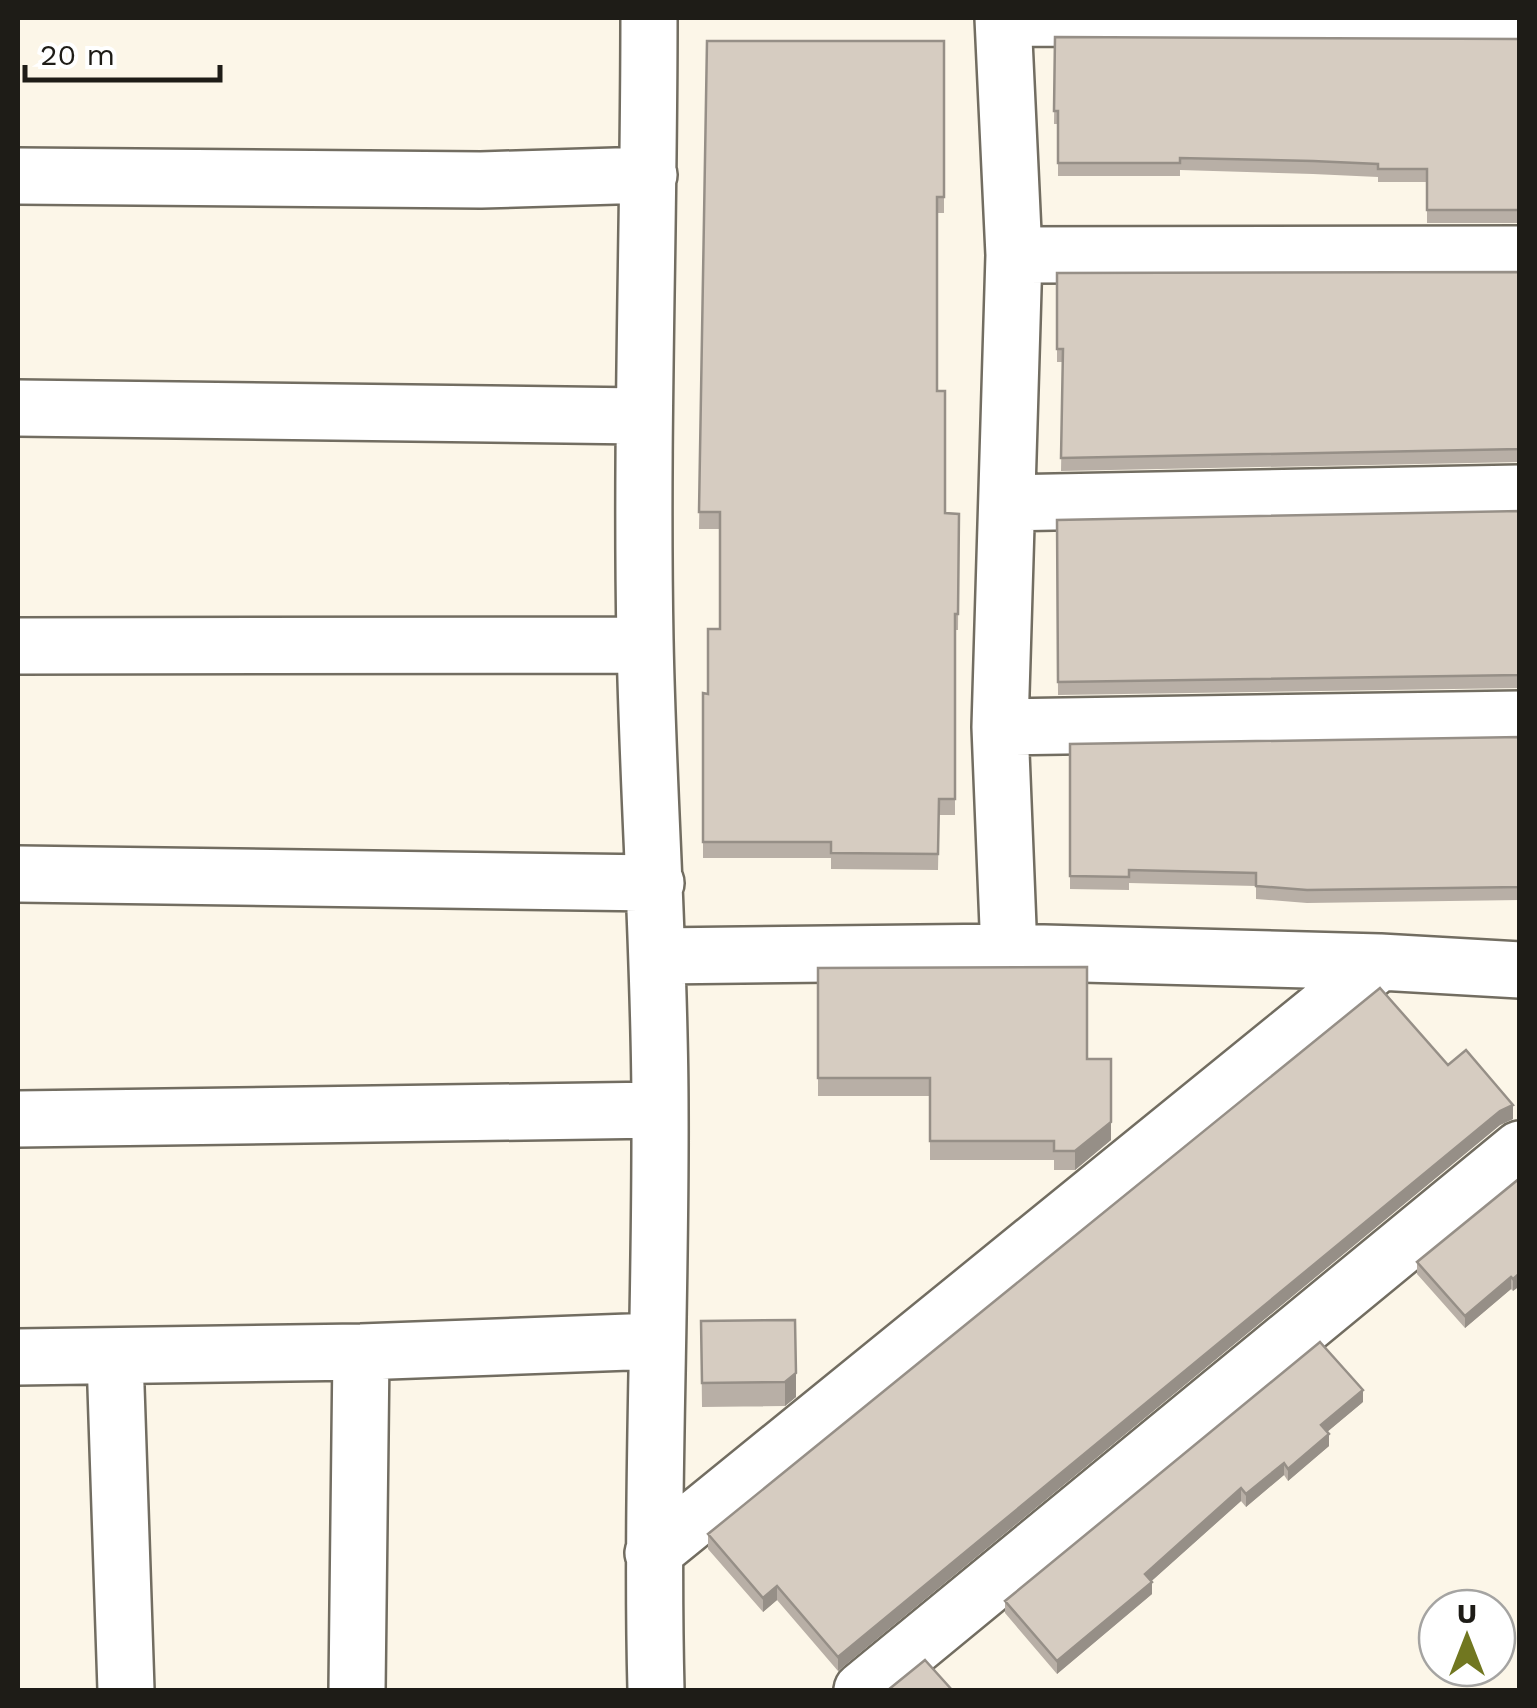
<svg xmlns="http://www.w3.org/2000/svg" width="1537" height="1708" font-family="'Work Sans',sans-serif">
<rect width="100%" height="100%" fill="#fcf6e8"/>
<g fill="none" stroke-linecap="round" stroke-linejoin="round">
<defs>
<path id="street" d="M649,18C649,225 641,432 645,640C648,797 660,953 660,1110C661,1304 651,1497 656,1690
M1003,18L1520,21
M18,176L481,180L649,175
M1014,255L1520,254
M18,408L642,416
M1007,503L1520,493
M18,646L645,645
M1000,727L1520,719
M18,874L656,883
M1009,952L1380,962L1520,970
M657,956L1009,952L1000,727L1014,255L1003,18
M18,1119L660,1110
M18,1357L361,1352L656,1341
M115,1357L126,1690
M653,1553L1380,962
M357,1690L361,1352
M862,1690L1520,1149"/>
</defs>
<use href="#street" stroke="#726d61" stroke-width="60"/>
<use href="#street" stroke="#fff" stroke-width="55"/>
</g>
<path fill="#b8afa6" d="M1055,37L1520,39V223H1427V182H1378V177L1313,174L1180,170V176H1058V124H1054Z
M707,41H944V213H937V391L945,513L959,514L958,630H955V815H939L938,870L831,869V858H703V693L708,694L720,629V529H699Z
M1520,272V462L1061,471L1063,362H1057V273Z
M1520,511V688L1058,695L1057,520Z
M1520,737V900L1307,903L1256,899V886L1129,883V890L1070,889V744Z
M818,968L1087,1059L1111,1140L1075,1170H1054V1160H930V1096H818Z
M1448,1065L1513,1119L1500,1125L838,1671L777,1600L763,1612L708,1549V1534Z
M1520,1178L1513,1291L1511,1289L1465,1328L1417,1274V1262Z
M795,1320L796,1397L785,1406L702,1407L701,1321Z
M1363,1402L1327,1432L1329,1446L1288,1481L1284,1475L1246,1507L1241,1501L1151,1581L1152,1594L1057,1674L1005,1613V1601Z"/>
<path fill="#968f87" d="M1513,1105V1119L1500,1125L838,1671V1657L1500,1111Z
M1111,1122V1140L1075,1170V1151Z
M1520,1273V1286L1513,1291V1279Z
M1511,1277V1289L1465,1328V1316Z
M796,1373V1397L785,1406V1382Z
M1363,1390V1402L1321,1437V1425Z
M1329,1434V1446L1288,1481V1469Z
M1284,1463V1475L1246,1507V1494Z
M1241,1488V1501L1145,1587V1574Z
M1152,1582V1594L1057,1674V1661Z
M777,1586V1600L763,1612V1598Z"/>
<path fill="#d6ccc1" stroke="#968f87" stroke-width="2.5" d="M1055,37L1520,39V210H1427V169H1378V164L1313,161L1180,158V163H1058V111H1054Z
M707,41H944V197H937V391H945V513L959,514L958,614H955V799H939L938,854L831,853V842H703V693L708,694V629H720V512H699Z
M1520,272V449L1061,458L1063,349H1057V273Z
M1520,511V675L1058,682L1057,520Z
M1520,737V887L1307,890L1256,886V873L1129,870V877L1070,876V744Z
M1087,967V1059H1111V1122L1075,1151H1054V1141H930V1078H818V968Z
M1380,988L1448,1065L1466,1050L1513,1105L1500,1111L838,1657L777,1586L763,1598L708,1534Z
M1520,1178V1273L1513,1279L1511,1277L1465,1316L1417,1262Z
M795,1320L796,1373L785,1382L702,1383L701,1321Z
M1320,1342L1363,1390L1321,1425L1329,1434L1288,1469L1284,1463L1246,1494L1241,1488L1145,1574L1152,1582L1057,1661L1005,1601Z
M925,1660L952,1690H888Z"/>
<rect width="1537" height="1708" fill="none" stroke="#1e1c17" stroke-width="40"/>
<g transform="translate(1467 1638)"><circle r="48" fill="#ffffff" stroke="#a5a4a2" stroke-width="2.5"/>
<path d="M0-8L18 38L0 25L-18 38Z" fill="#717720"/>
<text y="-15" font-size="28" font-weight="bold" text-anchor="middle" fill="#1e1c17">U</text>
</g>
<path d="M25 65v15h195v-15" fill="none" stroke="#1e1c17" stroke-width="5"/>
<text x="40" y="65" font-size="30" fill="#1e1c17" stroke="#ffffff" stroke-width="8" paint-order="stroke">20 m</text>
</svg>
